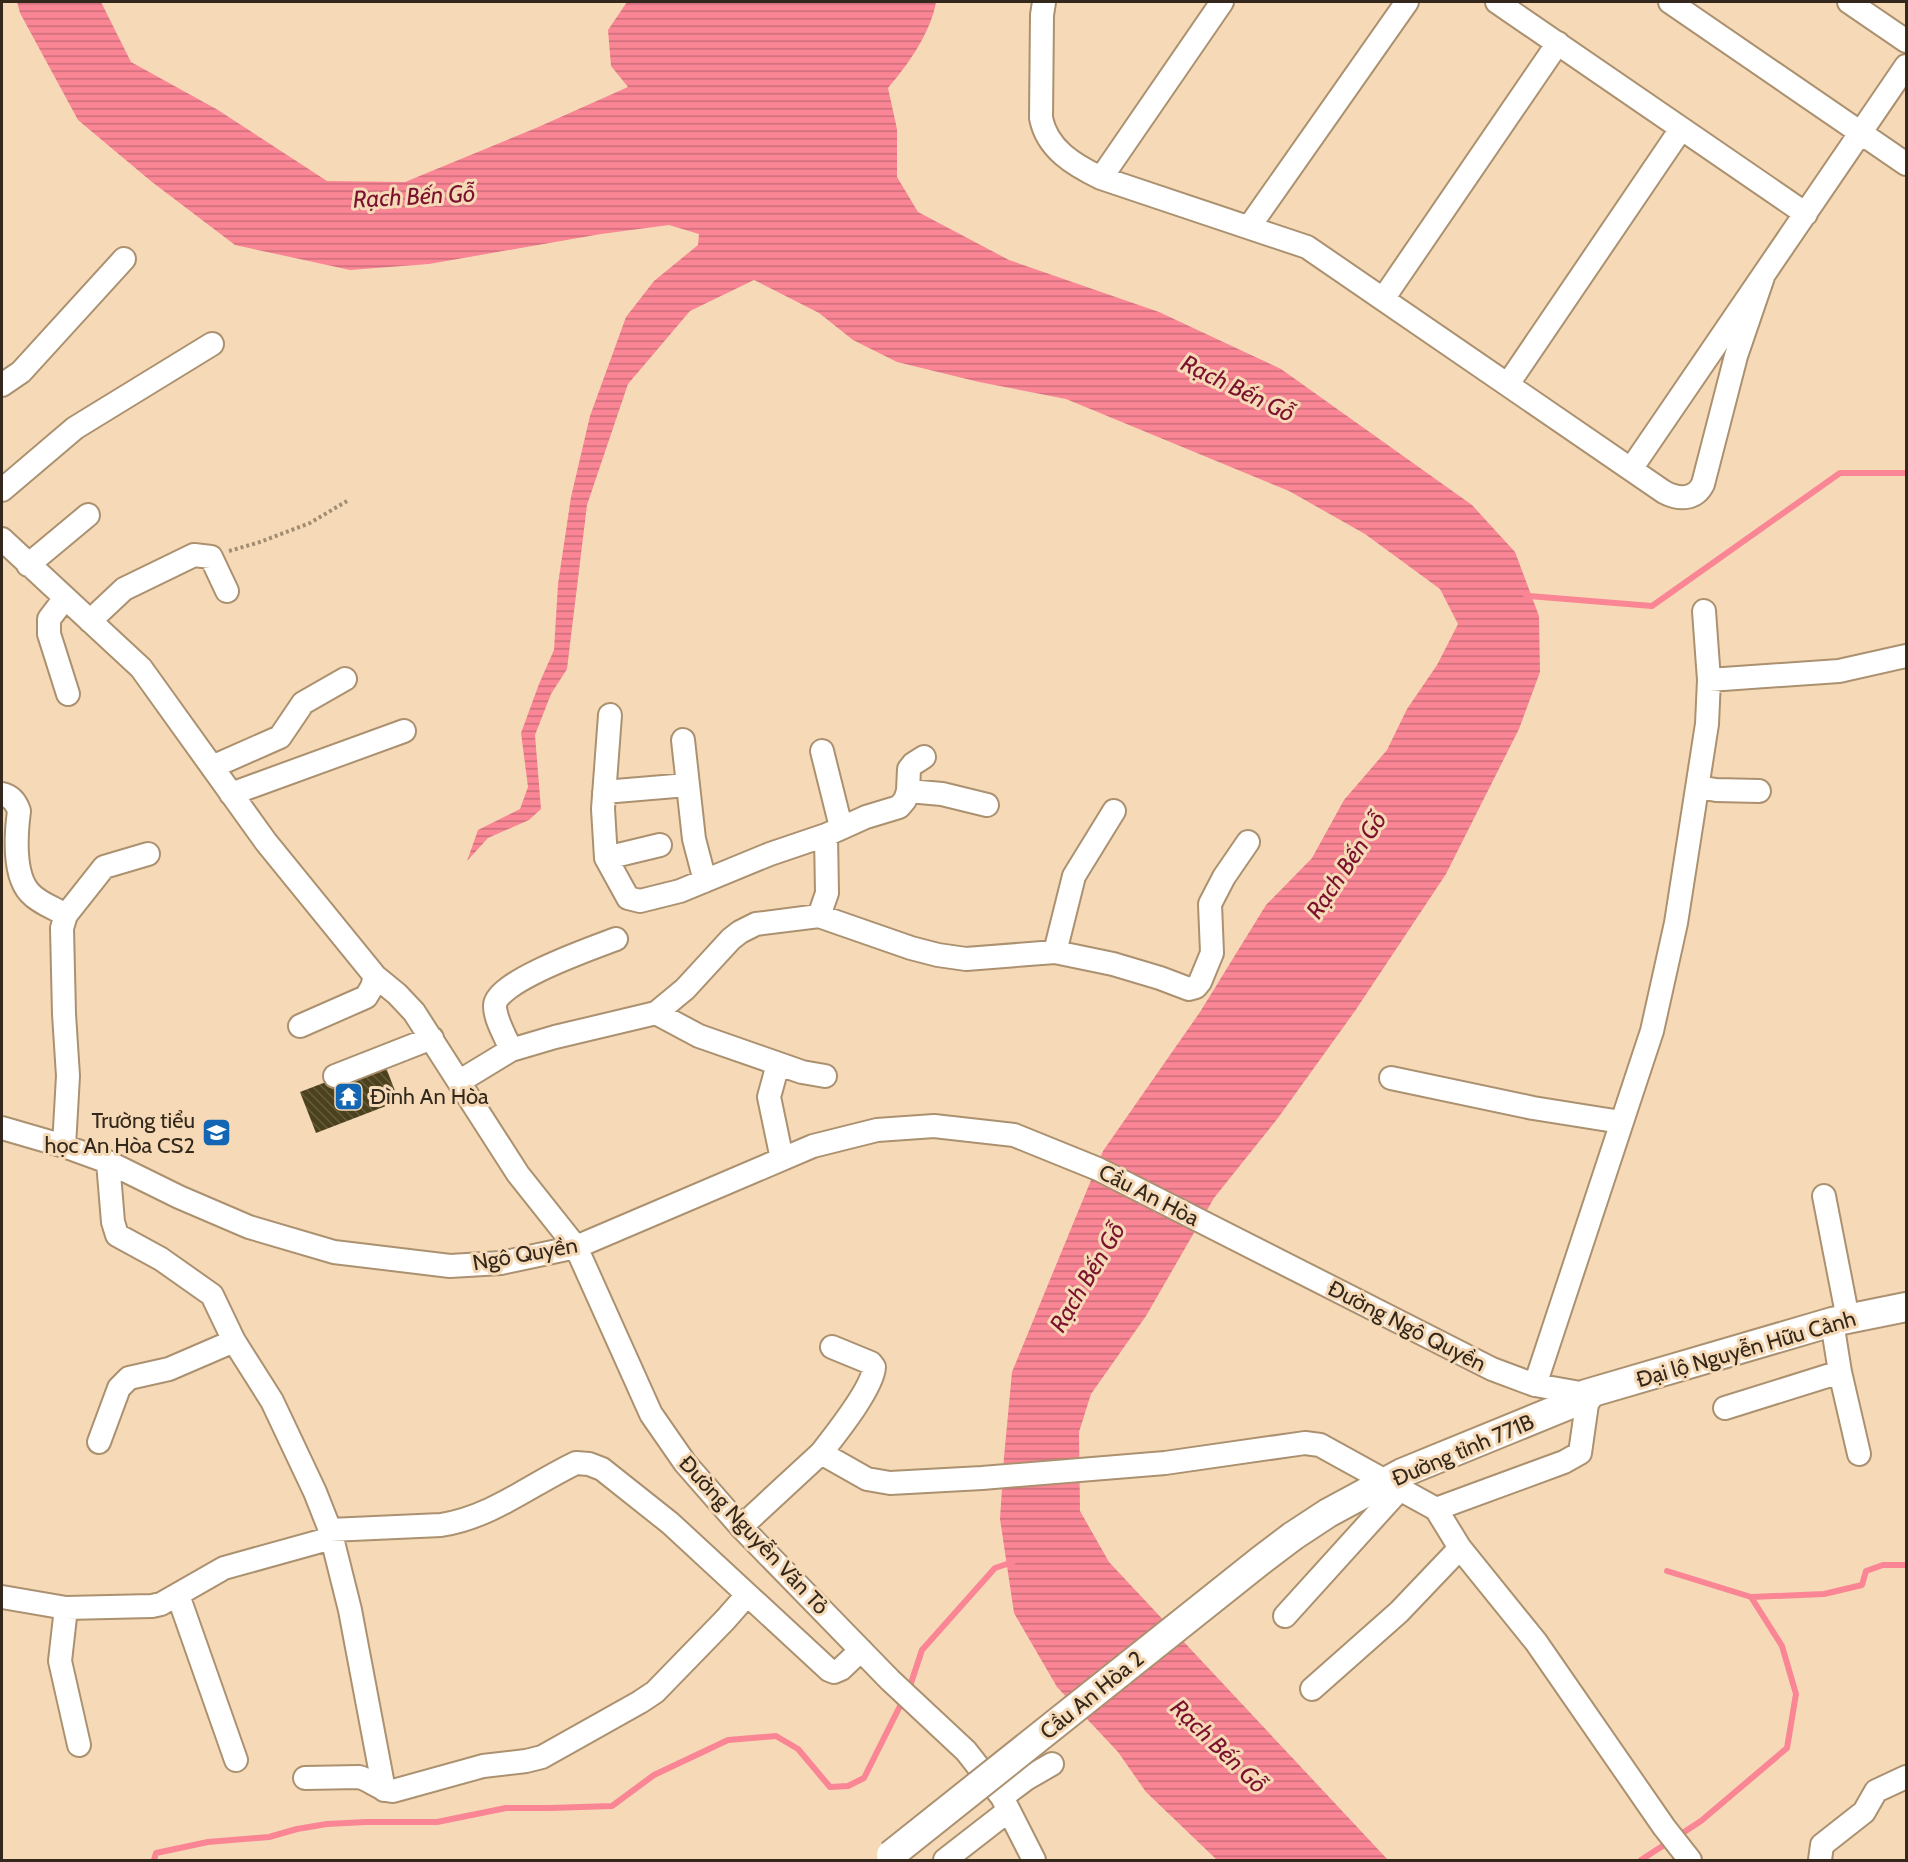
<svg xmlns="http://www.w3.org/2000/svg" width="1908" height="1862" font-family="Cabin,sans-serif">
<defs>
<pattern id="water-rules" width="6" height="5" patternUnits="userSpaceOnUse" patternTransform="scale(1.5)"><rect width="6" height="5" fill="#fa8595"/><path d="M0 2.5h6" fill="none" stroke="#cb6d79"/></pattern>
<pattern id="building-back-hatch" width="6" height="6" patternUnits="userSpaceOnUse" patternTransform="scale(1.5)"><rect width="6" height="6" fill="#4c411d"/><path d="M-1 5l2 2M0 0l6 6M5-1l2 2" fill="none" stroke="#645a3d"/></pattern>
</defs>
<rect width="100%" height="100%" fill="#f6dab7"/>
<path fill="url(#water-rules)" d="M17,2H101L131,62L218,110L327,181L405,182L536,128L628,87L611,66L608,30L627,2H936C931,32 908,65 888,88L897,129V177L918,212L1009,260L1159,312L1281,369L1472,505L1515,552L1539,616L1540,672L1519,729L1446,874L1355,1011L1278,1118L1214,1198L1146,1316L1091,1394L1079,1432L1080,1511L1109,1562L1388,1860H1217L1146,1792L1118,1752L1057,1687L1014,1613L1000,1519L1004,1457L1012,1372L1103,1151L1200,1012L1266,905L1312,858L1344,800L1387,750L1407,709L1437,665L1458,624L1440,589L1365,534L1289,491L1066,399L979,382L897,362L853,340L819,313L754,280L690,311L628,384L587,505L567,669L551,694L535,735L541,809L529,820L488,838L467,861L478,830L520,809L528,787L521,733L539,684L554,650L558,584L571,497L590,416L626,317L654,281L698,245L699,234L669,225L601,234L429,264L350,270L235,245L152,182L78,120L20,13Z"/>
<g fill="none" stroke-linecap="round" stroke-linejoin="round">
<path stroke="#fa8595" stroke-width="6" d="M1525,594L1529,596L1652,606L1840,473H1906
M1751,1597L1824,1594L1862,1585L1866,1571L1883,1565H1906
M909,1689L922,1650L995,1568L1013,1562
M154,1860L156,1853L208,1842L269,1837L297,1829L327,1824L366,1822H437L506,1808H550L612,1806L654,1775L728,1740L776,1736L798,1749L830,1787L848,1786L864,1778L904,1698
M1641,1860L1701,1821L1787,1748L1796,1694L1782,1646L1751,1597L1667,1571"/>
</g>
<path fill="url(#building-back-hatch)" d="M383,1060L399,1101L316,1133L300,1092Z"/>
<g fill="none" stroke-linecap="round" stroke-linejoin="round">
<defs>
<path id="minor" d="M1044,2L1042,15L1041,118C1047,149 1074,165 1101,178L1307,247L1664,492C1679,500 1695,500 1703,484L1736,356L1763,277
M1497,2L1806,214
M1670,2L1906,164
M1849,2L1906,41
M1101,178L1222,2
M1249,227L1407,2
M1383,299L1558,43
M1508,384L1681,129
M2,385L21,372L124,259
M1631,469L1906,66
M2,490L75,428L212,344
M2,539L141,668L266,842L375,976L397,994L414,1012L518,1174L576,1247L651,1414L685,1463L741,1527L890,1680L966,1751L1002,1797L1034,1860
M28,565L88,515
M65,598L49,619V634L68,694
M90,621L124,589L194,555L211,557L227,591
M1709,680L1839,671L1906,656
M610,715L603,809L606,858L628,898L640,901L680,891L770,854L826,835L827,893L819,916
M683,740L694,839L705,881
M822,751L841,827
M212,767L280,737L303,703L345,679
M1698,787L1716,790L1759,791
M908,791L942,794L987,805
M604,792L687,785
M2,794C11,796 16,802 19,811C16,834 13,875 30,893C39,903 54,908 66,915
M231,794L404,731
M826,835L866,817L899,807L905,800L908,791L909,769L913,764L924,757
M606,858L660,845
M1055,952L1074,876L1114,811
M656,1013L699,1036L802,1072L825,1076
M300,1026L366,997L372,987L375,976
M511,1050C506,1037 495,1020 495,1006C494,982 595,947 616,939
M778,1064L769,1097L782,1159
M335,1076L432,1038
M1391,1078L1533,1108L1621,1122
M460,1081L511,1050L555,1037L656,1013L685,989L731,939L740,932L756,924L819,916L911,948L938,955L966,959L1055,952L1113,964L1160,978L1189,989L1196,987L1200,982L1212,953L1210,904L1224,877L1248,842
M2,1128L64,1146L108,1162L179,1197L249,1227L334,1252L450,1266L501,1263L576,1247L813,1146L877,1130L934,1126L1014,1135L1098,1169L1492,1369L1535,1385L1586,1394
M64,1146L68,1076L64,1014L62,928L66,915L104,867L148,854
M108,1162L113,1222L117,1235L161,1259L212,1295L234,1341L272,1401L315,1492L330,1530L350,1610L384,1790
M1824,1196L1848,1319
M1832,1322L1840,1372L1859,1454
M1535,1385L1652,1031L1676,923L1707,724L1709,680L1704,611
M1725,1408L1840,1372
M99,1442L119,1388L129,1378L169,1369L234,1341
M821,1453C835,1435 873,1388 874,1367L871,1363L832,1347
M741,1527L821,1453L867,1479L890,1483L982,1478L1165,1463L1305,1443L1320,1445L1436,1509L1564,1462L1580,1453L1588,1397
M330,1530L441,1525C492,1517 530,1485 576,1463L589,1464L602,1469L670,1523L829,1670L834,1672L841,1669L861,1650
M1460,1548L1536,1642L1664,1827L1690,1860
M178,1595L236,1760
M2,1597L66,1608L152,1606L161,1604L224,1568L332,1538
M66,1608L60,1661L79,1745
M1285,1616L1400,1489
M1312,1689L1399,1612L1460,1548L1436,1509
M305,1778L359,1777C371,1780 379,1790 393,1791L483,1766L526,1761L542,1757L640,1702L655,1692L725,1620L747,1595
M1002,1797L1026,1779L1052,1764
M945,1860L1008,1811
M1820,1860L1822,1845L1864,1812L1876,1791L1906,1777"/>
<path id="major" d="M1293,1536L1328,1513L1402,1473L1588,1397L1586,1394L1832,1322L1906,1307"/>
</defs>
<use href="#minor" stroke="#ab9170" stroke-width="26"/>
<use href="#major" stroke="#ab9170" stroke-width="32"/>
<path stroke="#a18d73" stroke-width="4" stroke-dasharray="3 3" stroke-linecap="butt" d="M229,551L260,542L310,523L347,501"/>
<use href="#minor" stroke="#fff" stroke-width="22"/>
<use href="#major" stroke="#fff" stroke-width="28"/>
<defs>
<path id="major-bridge" d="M891,1855L1260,1561L1293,1536"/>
</defs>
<use href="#major-bridge" stroke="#ab9170" stroke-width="32" stroke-linecap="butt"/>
<use href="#major-bridge" stroke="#fff" stroke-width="28"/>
</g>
<defs>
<symbol id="temple-square" viewBox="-11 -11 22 22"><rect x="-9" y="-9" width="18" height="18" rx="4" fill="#1366b4" stroke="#f6dab7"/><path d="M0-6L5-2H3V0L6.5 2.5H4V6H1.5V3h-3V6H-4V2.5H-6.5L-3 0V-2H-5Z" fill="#fff"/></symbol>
<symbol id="school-square" viewBox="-11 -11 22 22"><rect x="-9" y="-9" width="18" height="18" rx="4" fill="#1366b4" stroke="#f6dab7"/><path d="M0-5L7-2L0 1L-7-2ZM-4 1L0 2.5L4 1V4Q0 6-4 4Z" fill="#fff"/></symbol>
</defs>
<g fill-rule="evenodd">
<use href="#temple-square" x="332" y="1080" width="33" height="33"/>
<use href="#school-square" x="200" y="1116" width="33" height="33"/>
</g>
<g text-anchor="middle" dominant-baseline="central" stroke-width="6" stroke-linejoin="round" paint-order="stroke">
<g font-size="22" fill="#33281b" stroke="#f6dab7" text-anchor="start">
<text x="370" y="1096">Đình An Hòa</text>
<text x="195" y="1120" text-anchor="end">Trường tiểu<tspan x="195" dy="25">học An Hòa CS2</tspan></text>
</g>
<g font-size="22" fill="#33281b" stroke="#f6dab7">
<text transform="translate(1149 1195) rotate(27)">Cầu An Hòa</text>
<text transform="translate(525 1254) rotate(-10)">Ngô Quyền</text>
<text transform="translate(1407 1326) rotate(27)">Đường Ngô Quyền</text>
<text transform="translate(1746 1349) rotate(-16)">Đại lộ Nguyễn Hữu Cảnh</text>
<text transform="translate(1463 1450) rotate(-23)">Đường tỉnh 771B</text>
<text transform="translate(754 1535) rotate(47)">Đường Nguyễn Văn Tỏ</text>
<text transform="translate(1092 1695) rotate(-39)">Cầu An Hòa 2</text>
</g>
<g font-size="24" font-style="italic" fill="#7a112e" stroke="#f6dab7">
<text transform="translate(414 196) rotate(-3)">Rạch Bến Gỗ</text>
<text transform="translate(1238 388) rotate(26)">Rạch Bến Gỗ</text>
<text transform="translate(1346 865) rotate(-56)">Rạch Bến Gỗ</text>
<text transform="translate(1087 1277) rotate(-59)">Rạch Bến Gỗ</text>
<text transform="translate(1219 1746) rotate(44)">Rạch Bến Gỗ</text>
</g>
</g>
<rect width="1908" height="1862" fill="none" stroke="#33281b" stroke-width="6"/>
</svg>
